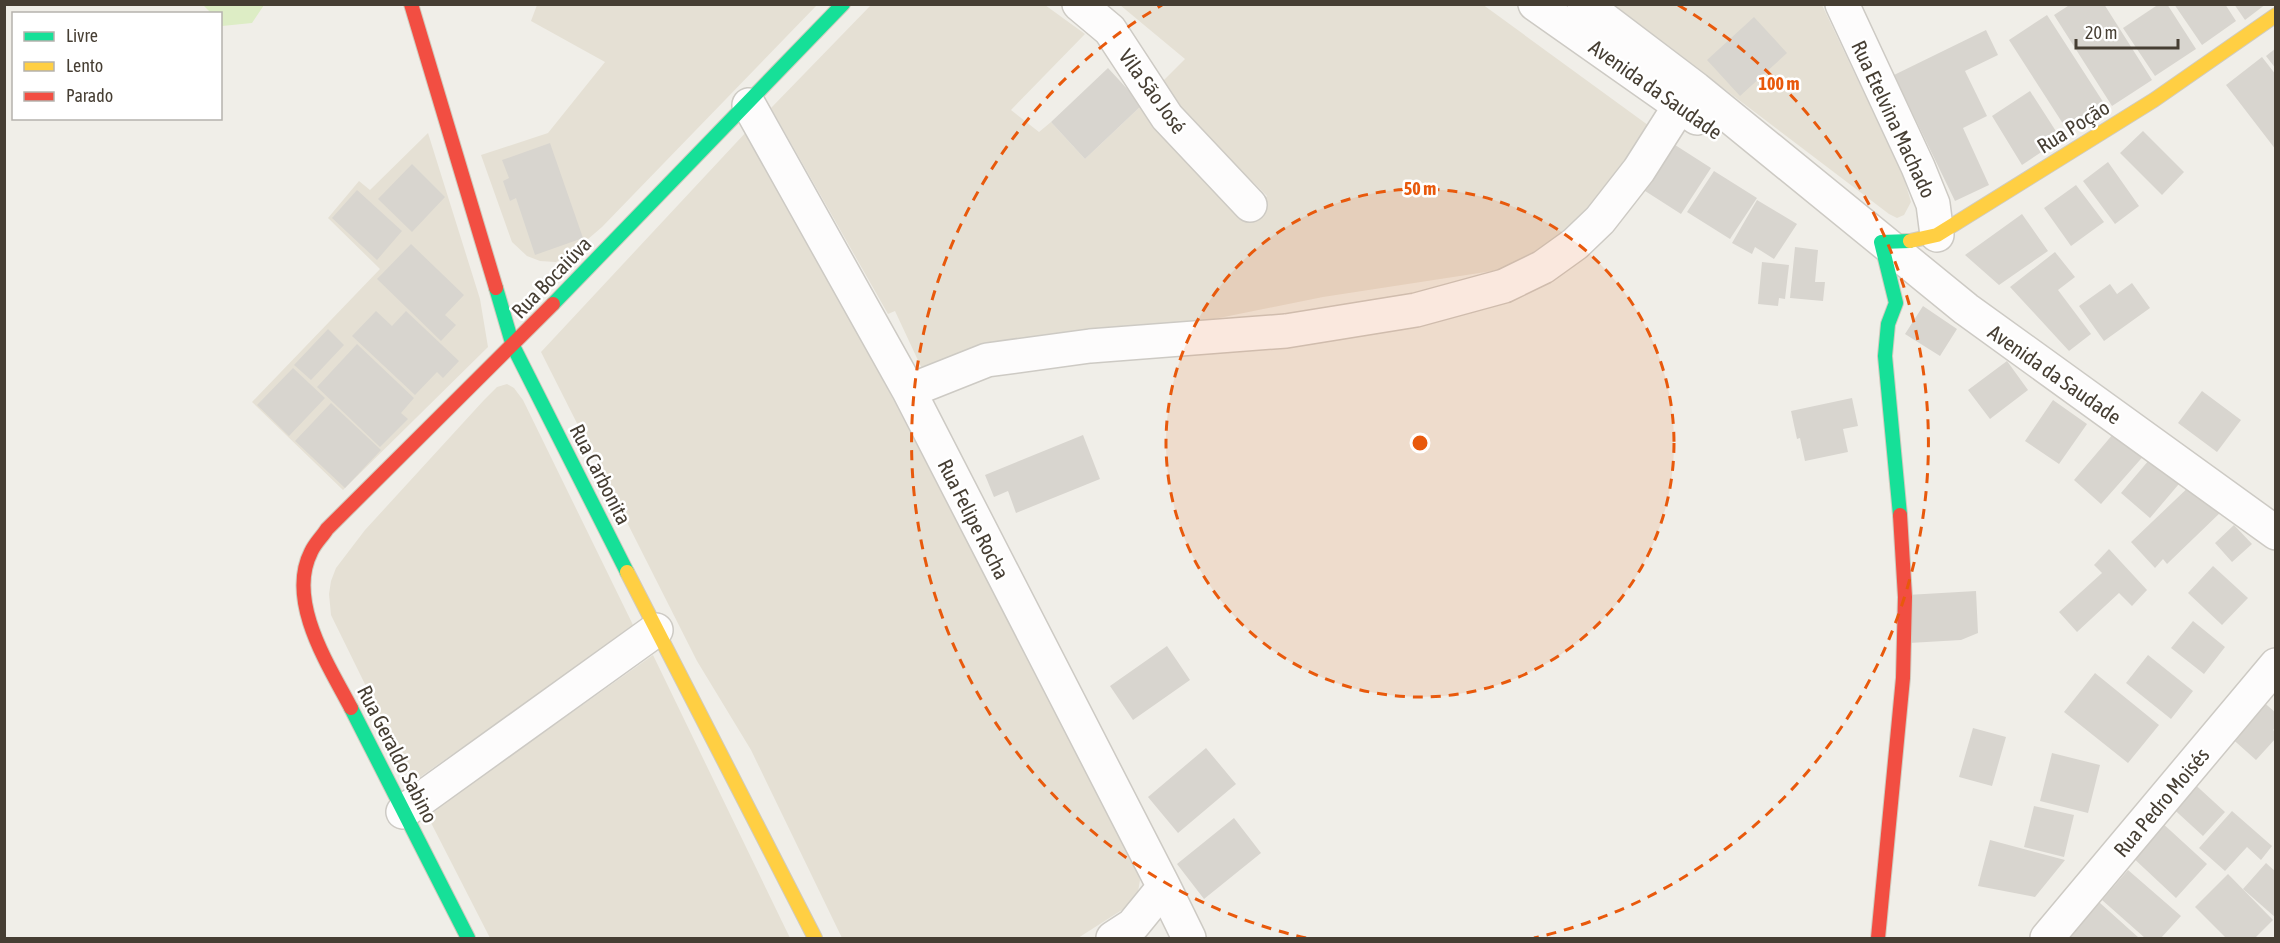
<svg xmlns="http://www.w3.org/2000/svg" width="2280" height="943" font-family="'Asap Condensed',sans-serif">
<rect width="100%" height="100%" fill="#f0eee8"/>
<path fill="#e5e0d4" d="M1482,4L1652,128L1588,216L1544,246L1499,270L1323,297L1150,332L923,371L895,311L888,314L771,108L871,5H1045L1085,34L1011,110L1039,132L1051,122L1085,159L1142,105L1247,218L1267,196L1157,87L1185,59L1120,5Z
M537,5H817L602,227L573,252L556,262L540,261L527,256L512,242L481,155L548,133L605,62L531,21Z
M1614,5H1822L1903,175L1911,202L1904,215L1897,218L1889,214Z
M748,130L870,355L1136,866L1140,880L1138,892L1125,908L1078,938H842L751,750L697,661L541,352Z
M428,133L480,299L488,347L343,490L252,402L380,269L328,218L359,181L370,190Z
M507,384L514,388L523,400L634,627L413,782L331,615L329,594L331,581L336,568L365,530L484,400L497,387Z
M653,655L790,938H490L427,815Z"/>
<path fill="#ddedc5" d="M203,5H264L252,23L222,26L220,14L211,13Z"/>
<path fill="#d8d5cf" d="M2071,4H2104L2152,80L2112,106L2054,15Z
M2159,4H2167L2196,49L2155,76L2123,28Z
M2174,4H2225L2236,21L2202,45Z
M2234,4H2266L2245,20Z
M2047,15L2107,108L2069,133L2009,40Z
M1754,17L1787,53L1740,96L1707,60Z
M1986,30L1998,55L1965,71L1987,116L1963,128L1989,185L1955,201L1894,75Z
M2276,48V69L2266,56Z
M2262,57L2276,75V150L2226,85Z
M1108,68L1142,105L1085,159L1051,122Z
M2030,91L2061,139L2022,165L1992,116Z
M2143,131L2184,172L2162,195L2120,153Z
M550,143L583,238L535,255L516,198L510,201L503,181L509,178L502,160Z
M1672,143L1711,168L1681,214L1642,189Z
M2108,162L2139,206L2115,224L2083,181Z
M412,164L445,197L412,232L378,199Z
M1714,171L1757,198L1730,239L1687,212Z
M2076,185L2104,222L2071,246L2044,208Z
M357,190L402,231L377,260L332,218Z
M1757,200L1797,224L1774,259L1755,247L1752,254L1732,243Z
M2022,214L2048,251L1999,285L1965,255Z
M411,244L464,295L445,315L456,325L441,341L377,279Z
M1795,247L1818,250L1815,282H1825L1823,301L1790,298Z
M2055,252L2075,277L2058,290L2091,334L2069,351L2010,287Z
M1762,262L1789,265L1785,299L1779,298L1778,306L1758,304Z
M2132,283L2150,308L2104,341L2079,306L2110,284L2117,294Z
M1923,306L1957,329L1940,356L1905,334Z
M376,311L392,326L406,311L459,361L443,378L437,372L415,395L352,336Z
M328,329L344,345L311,380L294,365Z
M357,344L414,398L401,413L408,419L380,447L317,387Z
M2007,361L2028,390L1990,419L1968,390Z
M293,368L325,398L289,436L257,405Z
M2202,391L2241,420L2217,452L2178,423Z
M1852,398L1858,426L1843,429L1848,452L1805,461L1800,438L1797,439L1791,411Z
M2053,400L2087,424L2059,464L2025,441Z
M331,403L381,450L345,488L295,441Z
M2119,427L2147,452L2101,504L2074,480Z
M1083,435L1100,479L1016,513L1008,491L994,497L985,475Z
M2155,453L2184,478L2150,518L2121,493Z
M2195,481L2223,510L2167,564L2163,559L2155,568L2131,542Z
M2234,525L2252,544L2232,562L2215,543Z
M2109,549L2147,590L2132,606L2119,593L2077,632L2059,612L2102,573L2094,565Z
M2213,566L2248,598L2222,625L2188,593Z
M1976,591L1978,633L1961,640L1909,643L1907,595Z
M2193,621L2225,647L2204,674L2171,648Z
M1167,646L1190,680L1133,720L1110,686Z
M2148,655L2193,691L2171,719L2126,683Z
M2095,673L2159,725L2128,763L2064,712Z
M2260,699L2276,713V727L2273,730L2276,732V738L2256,760L2228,735Z
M1973,728L2006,737L1992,786L1959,777Z
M1206,748L1236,784L1178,833L1148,797Z
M2052,753L2100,765L2088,813L2040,801Z
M2189,779L2225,812L2203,836L2167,803Z
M2034,806L2074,815L2064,857L2024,847Z
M2232,811L2272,846L2261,860L2247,847L2225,871L2199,848Z
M1234,818L1261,853L1204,899L1177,864Z
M2160,821L2207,864L2176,898L2129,854Z
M1990,840L2065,860L2035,897L1978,886Z
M2266,863L2276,872V918L2243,889Z
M2128,870L2181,916L2161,938H2145L2102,900Z
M2228,874L2273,920L2255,938L2238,937L2226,938L2195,907Z
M2090,894L2139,938H2060Z"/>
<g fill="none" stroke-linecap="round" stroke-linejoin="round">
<defs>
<path id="street" d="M1079,4L1110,30L1167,117L1250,205
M1535,4L1697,118
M1584,4L1696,89L1966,309L2276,533
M1842,4L1918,167L1933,204L1937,235
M749,105L909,391L1164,887L1189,938
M909,391L987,360L1090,346L1286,331L1416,310L1504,286L1543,267L1575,244L1600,220L1639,170L1679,107L1696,89
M403,812L656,630
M1113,938L1133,925L1164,887
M2047,938L2276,665"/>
<path id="fast" d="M496,288L513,346L627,572
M553,304L843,4
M1900,515L1885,356L1888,324L1896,303L1881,242L1910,241
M351,708L468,938"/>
<path id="slow" d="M1910,241L1937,235L2154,100L2276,15
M627,572L815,938"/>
<path id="jam" d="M411,4L496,288
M351,708C329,666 286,601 311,552C315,543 322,537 327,529L553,304
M1878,938L1903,678L1905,597L1900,515"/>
</defs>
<use href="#street" stroke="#cdcac4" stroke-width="36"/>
<use href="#fast" stroke="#d0cbbe" stroke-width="16"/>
<use href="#slow" stroke="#d0cbbe" stroke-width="16"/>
<use href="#jam" stroke="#d0cbbe" stroke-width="16"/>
<use href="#street" stroke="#fdfcfc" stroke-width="33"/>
<use href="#fast" stroke="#16e098" stroke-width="14"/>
<use href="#slow" stroke="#ffcf43" stroke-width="14"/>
<use href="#jam" stroke="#f24e42" stroke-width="14"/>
</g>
<circle cx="1420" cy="443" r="254" fill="#e8590c" fill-opacity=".12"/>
<g fill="none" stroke="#e8590c" stroke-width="3" stroke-dasharray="10 8">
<circle cx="1420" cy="443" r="254"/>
<path d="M1306 938A508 508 0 0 1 1162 5M1678 5A508 508 0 0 1 1534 938"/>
</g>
<g text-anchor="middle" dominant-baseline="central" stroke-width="5" stroke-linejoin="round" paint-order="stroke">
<g font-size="21" fill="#463e33" stroke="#fff">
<text transform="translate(1656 89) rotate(35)">Avenida da Saudade</text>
<text transform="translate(1153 91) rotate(54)">Vila São José</text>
<text transform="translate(1894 119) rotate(65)">Rua Etelvina Machado</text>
<text transform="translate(2073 126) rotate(-32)">Rua Poção</text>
<text transform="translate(551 277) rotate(-46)">Rua Bocaiúva</text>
<text transform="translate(2055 374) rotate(35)">Avenida da Saudade</text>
<text transform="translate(601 474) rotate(63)">Rua Carbonita</text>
<text transform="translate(974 519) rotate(63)">Rua Felipe Rocha</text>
<text transform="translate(398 754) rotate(63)">Rua Geraldo Sabino</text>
<text transform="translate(2161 802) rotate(-50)">Rua Pedro Moisés</text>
</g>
</g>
<circle cx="1420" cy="443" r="9" fill="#e8590c" stroke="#fff" stroke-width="3"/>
<g font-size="18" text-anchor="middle" font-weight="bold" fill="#e8590c" stroke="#fff" stroke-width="5" stroke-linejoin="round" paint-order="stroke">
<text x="1779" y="90">100 m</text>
<text x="1420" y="195">50 m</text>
</g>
<rect width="2280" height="943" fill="none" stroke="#463e33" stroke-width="12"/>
<rect x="12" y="12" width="210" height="108" fill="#ffffff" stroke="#b5b2ad" stroke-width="1.5"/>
<rect x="24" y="32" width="30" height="9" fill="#16e098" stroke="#b5b2ad" stroke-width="1.5"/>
<text x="66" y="42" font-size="18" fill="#463e33">Livre</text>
<rect x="24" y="62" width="30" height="9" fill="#ffcf43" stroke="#b5b2ad" stroke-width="1.5"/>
<text x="66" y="72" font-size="18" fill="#463e33">Lento</text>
<rect x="24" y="92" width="30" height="9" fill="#f24e42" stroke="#b5b2ad" stroke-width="1.5"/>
<text x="66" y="102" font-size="18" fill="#463e33">Parado</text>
<path d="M2076 39v9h102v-9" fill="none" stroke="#463e33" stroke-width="3"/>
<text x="2085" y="39" font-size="18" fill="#463e33" stroke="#ffffff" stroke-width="4.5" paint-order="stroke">20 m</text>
</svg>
